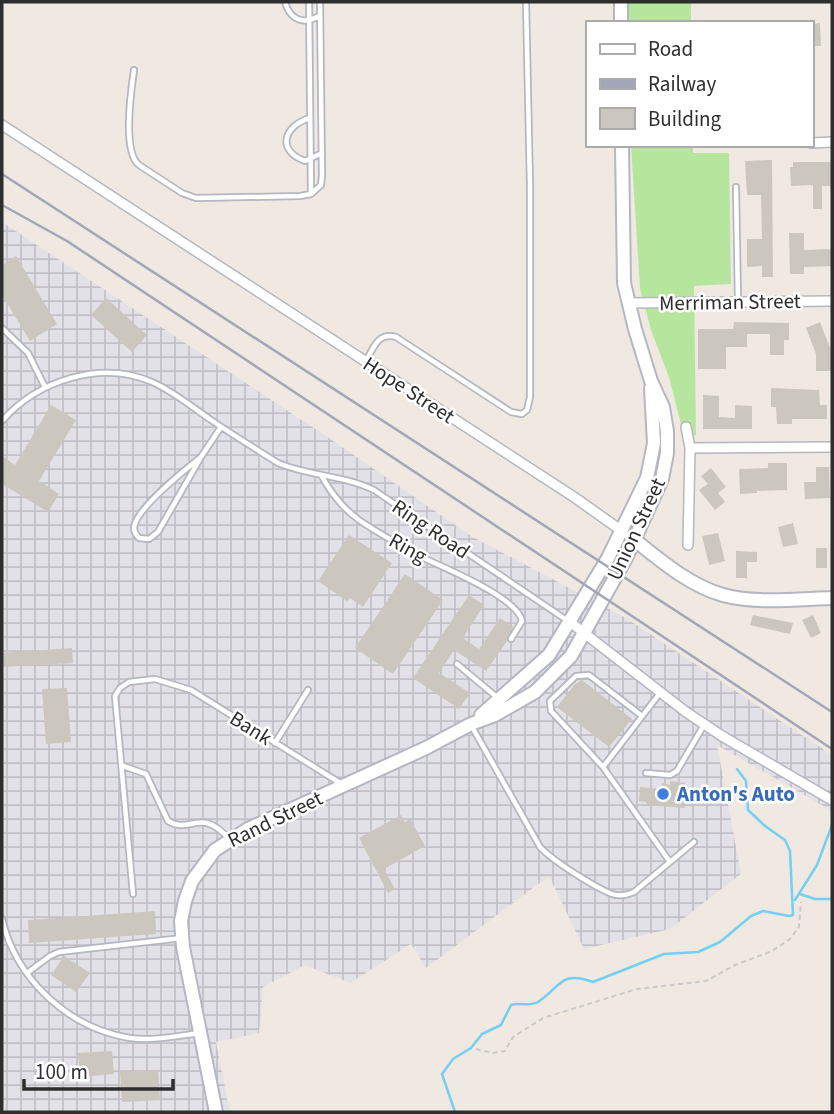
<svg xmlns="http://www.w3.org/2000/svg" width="834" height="1114" font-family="'Source Sans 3',sans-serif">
<defs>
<pattern id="industrial-grid" width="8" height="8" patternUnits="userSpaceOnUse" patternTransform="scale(1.75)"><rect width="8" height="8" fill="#e3e1e8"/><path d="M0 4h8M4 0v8" fill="none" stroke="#c3c1c7"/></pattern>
</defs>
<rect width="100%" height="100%" fill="#efe9e1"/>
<path fill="url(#industrial-grid)" d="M2,222L332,440L471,536L626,618L832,755V811L717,745L741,874L670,929L584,949L549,876L426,968L411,944L350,983L305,965L263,987L259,1033L216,1042L230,1112H2Z"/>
<path fill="#b6e59e" d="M629,2H691V23H629Z
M631,145H693V153H729L731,284L694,286L696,435L684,436L669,377L651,330L640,288Z"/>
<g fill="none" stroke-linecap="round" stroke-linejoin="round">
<path stroke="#75cff0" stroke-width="2.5" d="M800,894L815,899H832
M795,900L817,865L832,825
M455,1112L442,1074L453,1059L471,1048L482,1034L501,1025L511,1005C520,1002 529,1007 538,1002C561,987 560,970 593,982L664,954L698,952L720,942L751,916L763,911L789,916L793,915L790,851L785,840L765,826L748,810L746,781L737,769"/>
</g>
<path fill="#cbc7bf" d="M820,23L821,46H811V24Z
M772,160L773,277H762V266L747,267V239H762L761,195H747L745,161Z
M793,162H832V186H822V209H813V185L791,186L790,167H793Z
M789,233H804V250L832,249V266L804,267V274H790Z
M16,256L57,324L30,341L2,295V265Z
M106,298L147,335L132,352L91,315Z
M734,322L789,323V340H784V355H770V334H747V347H726V369H698V329H733Z
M820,322L831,350L832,371H816V354L806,328Z
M771,388L819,390L820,405H827V419H792V424H777L776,407H771Z
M703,395L719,396V417L735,418V405L752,406V429H703Z
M51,405L76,420L39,481L59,494L48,512L2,484V456L15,465Z
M768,463H787V490L757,491V493L740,494L739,469L768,468Z
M816,467H829L830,498L805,499L804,482H816Z
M711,468L726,487L718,493L725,502L715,510L699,490L708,484L701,476Z
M793,523L798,544L783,547L778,527Z
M718,533L725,561L709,565L702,536Z
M349,535L392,563L363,607L350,598L347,601L318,581Z
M816,548H827V568H816Z
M736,551L757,552V562H747V578H736Z
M405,574L443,600L393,674L355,648Z
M469,595L484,605L463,638L479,649L500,618L513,627L507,641L486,671L454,650L439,673L470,693L459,709L413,678Z
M753,615L793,623L790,634L750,625Z
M813,615L821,633L811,638L802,620Z
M72,648L73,663L3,667L2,653Z
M582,680L632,719L609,747L557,707L575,684Z
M67,688L71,742L46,744L42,689Z
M670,781L685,783V808L647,805L646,802L639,801L640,787L661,789L662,783L670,785Z
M401,815L405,822L410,819L425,846L384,869L395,889L388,893L359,838Z
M155,911L156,934L29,943L28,920Z
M64,956L90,973L76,992L51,975Z
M112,1051L114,1074L80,1077L78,1053Z
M158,1070L160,1100L122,1102L120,1072Z"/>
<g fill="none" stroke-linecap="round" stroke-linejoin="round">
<defs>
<path id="lane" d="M285,2C290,20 303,25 319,16
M309,2L311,193
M134,70C131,91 122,151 139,165L182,193L196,198L300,196L311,194L321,185L322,176L320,2
M310,118C285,125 275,150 305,161L322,153
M736,187L738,301
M2,328L28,353L45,387
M366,361C374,347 378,332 396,337L511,412L522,414L527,410L530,397V186L526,2
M2,421C38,380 101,360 152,382C173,391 192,407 211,420C233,435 256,449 278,463C309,476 343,475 374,490L568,621
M201,457C186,469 135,509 134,528C134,533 136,534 139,538L149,539L158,532L201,457L221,427
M321,475C331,493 342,508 359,520C379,534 402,546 424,558C446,569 517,597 522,621L511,639
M457,664L499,699
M660,693L603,767L670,862
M471,725L540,847C553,861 594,887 612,894C620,897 627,895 634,892L694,842
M275,743L308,690
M123,766L146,774L168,821C191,835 200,806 229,839
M603,767L551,711L550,701L576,676L589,675L642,716
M646,773L670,775L677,771L704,725
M133,894L115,696L120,688L129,682L155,679L191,690L340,783
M2,919C16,979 68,1028 130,1038C153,1041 177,1036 200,1033
M27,973L50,956L59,952L182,938"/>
<path id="street" d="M2,125L574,497L622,531
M811,143L832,142
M628,303L832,301
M686,427L690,448L688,545
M690,448L832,447
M570,622L686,712L722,736L832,800"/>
<path id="secondary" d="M621,2V23
M631,537C659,559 688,585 723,595C755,604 799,599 832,598
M481,715L549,655L608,558L647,478L654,443L651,388
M216,1112L183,947L181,921L185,901L192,881L215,850L248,829L426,748L471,724L495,715L535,692L571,656L626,558L662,479L667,453V431L663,407L651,381L635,329L624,283L622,145"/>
</defs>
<use href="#lane" stroke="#b4b7c1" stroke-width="8"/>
<use href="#street" stroke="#b4b7c1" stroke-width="12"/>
<use href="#secondary" stroke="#b4b7c1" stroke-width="16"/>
<path stroke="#c9c9c9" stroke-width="2" stroke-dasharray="5 3.5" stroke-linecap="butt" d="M476,1049L493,1053L505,1051L513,1037L543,1018L637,989L706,981L735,965L772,951L790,939L799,927L801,902"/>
<use href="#lane" stroke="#fff" stroke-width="4.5"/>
<use href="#street" stroke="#fff" stroke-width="9"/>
<use href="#secondary" stroke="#fff" stroke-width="12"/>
<path stroke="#a3a6b8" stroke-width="2.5" d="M2,174L832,712
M2,205L67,241L832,749"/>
</g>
<circle fill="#3f7fe0" stroke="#fff" stroke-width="2.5" cx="663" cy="794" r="7"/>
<g text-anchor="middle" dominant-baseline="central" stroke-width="5" stroke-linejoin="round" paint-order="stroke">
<g font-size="21" fill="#2e2e2e" stroke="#fff">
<text transform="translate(730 302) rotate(-1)">Merriman Street</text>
<text transform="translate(409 390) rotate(33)">Hope Street</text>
<text transform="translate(431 529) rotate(34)">Ring Road</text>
<text transform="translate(636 529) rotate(-65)">Union Street</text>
<text transform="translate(408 548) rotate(29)">Ring</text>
<text transform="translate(251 728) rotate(32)">Bank</text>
<text transform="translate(275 819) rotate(-26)">Rand Street</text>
</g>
<g font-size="21" font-weight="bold" fill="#366cbe" stroke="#fff" text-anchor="start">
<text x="677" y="794">Anton's Auto</text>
</g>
</g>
<rect width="834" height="1114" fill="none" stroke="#2e2e2e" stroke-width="7"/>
<rect x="586" y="21" width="228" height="126" fill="#ffffff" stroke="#ababab" stroke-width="2"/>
<rect x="600" y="44" width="35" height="10" fill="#ffffff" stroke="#ababab" stroke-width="2"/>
<text x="648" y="56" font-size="21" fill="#2e2e2e">Road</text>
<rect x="600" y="79" width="35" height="10" fill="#a3a6b8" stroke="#ababab" stroke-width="2"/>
<text x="648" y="91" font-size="21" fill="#2e2e2e">Railway</text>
<rect x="600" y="108" width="35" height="21" fill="#cbc7bf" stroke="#ababab" stroke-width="2"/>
<text x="648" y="126" font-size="21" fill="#2e2e2e">Building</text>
<path d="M24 1079v10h149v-10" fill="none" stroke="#2e2e2e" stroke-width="3.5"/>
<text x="35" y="1079" font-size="21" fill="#2e2e2e" stroke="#ffffff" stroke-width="5" paint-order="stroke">100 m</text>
</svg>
